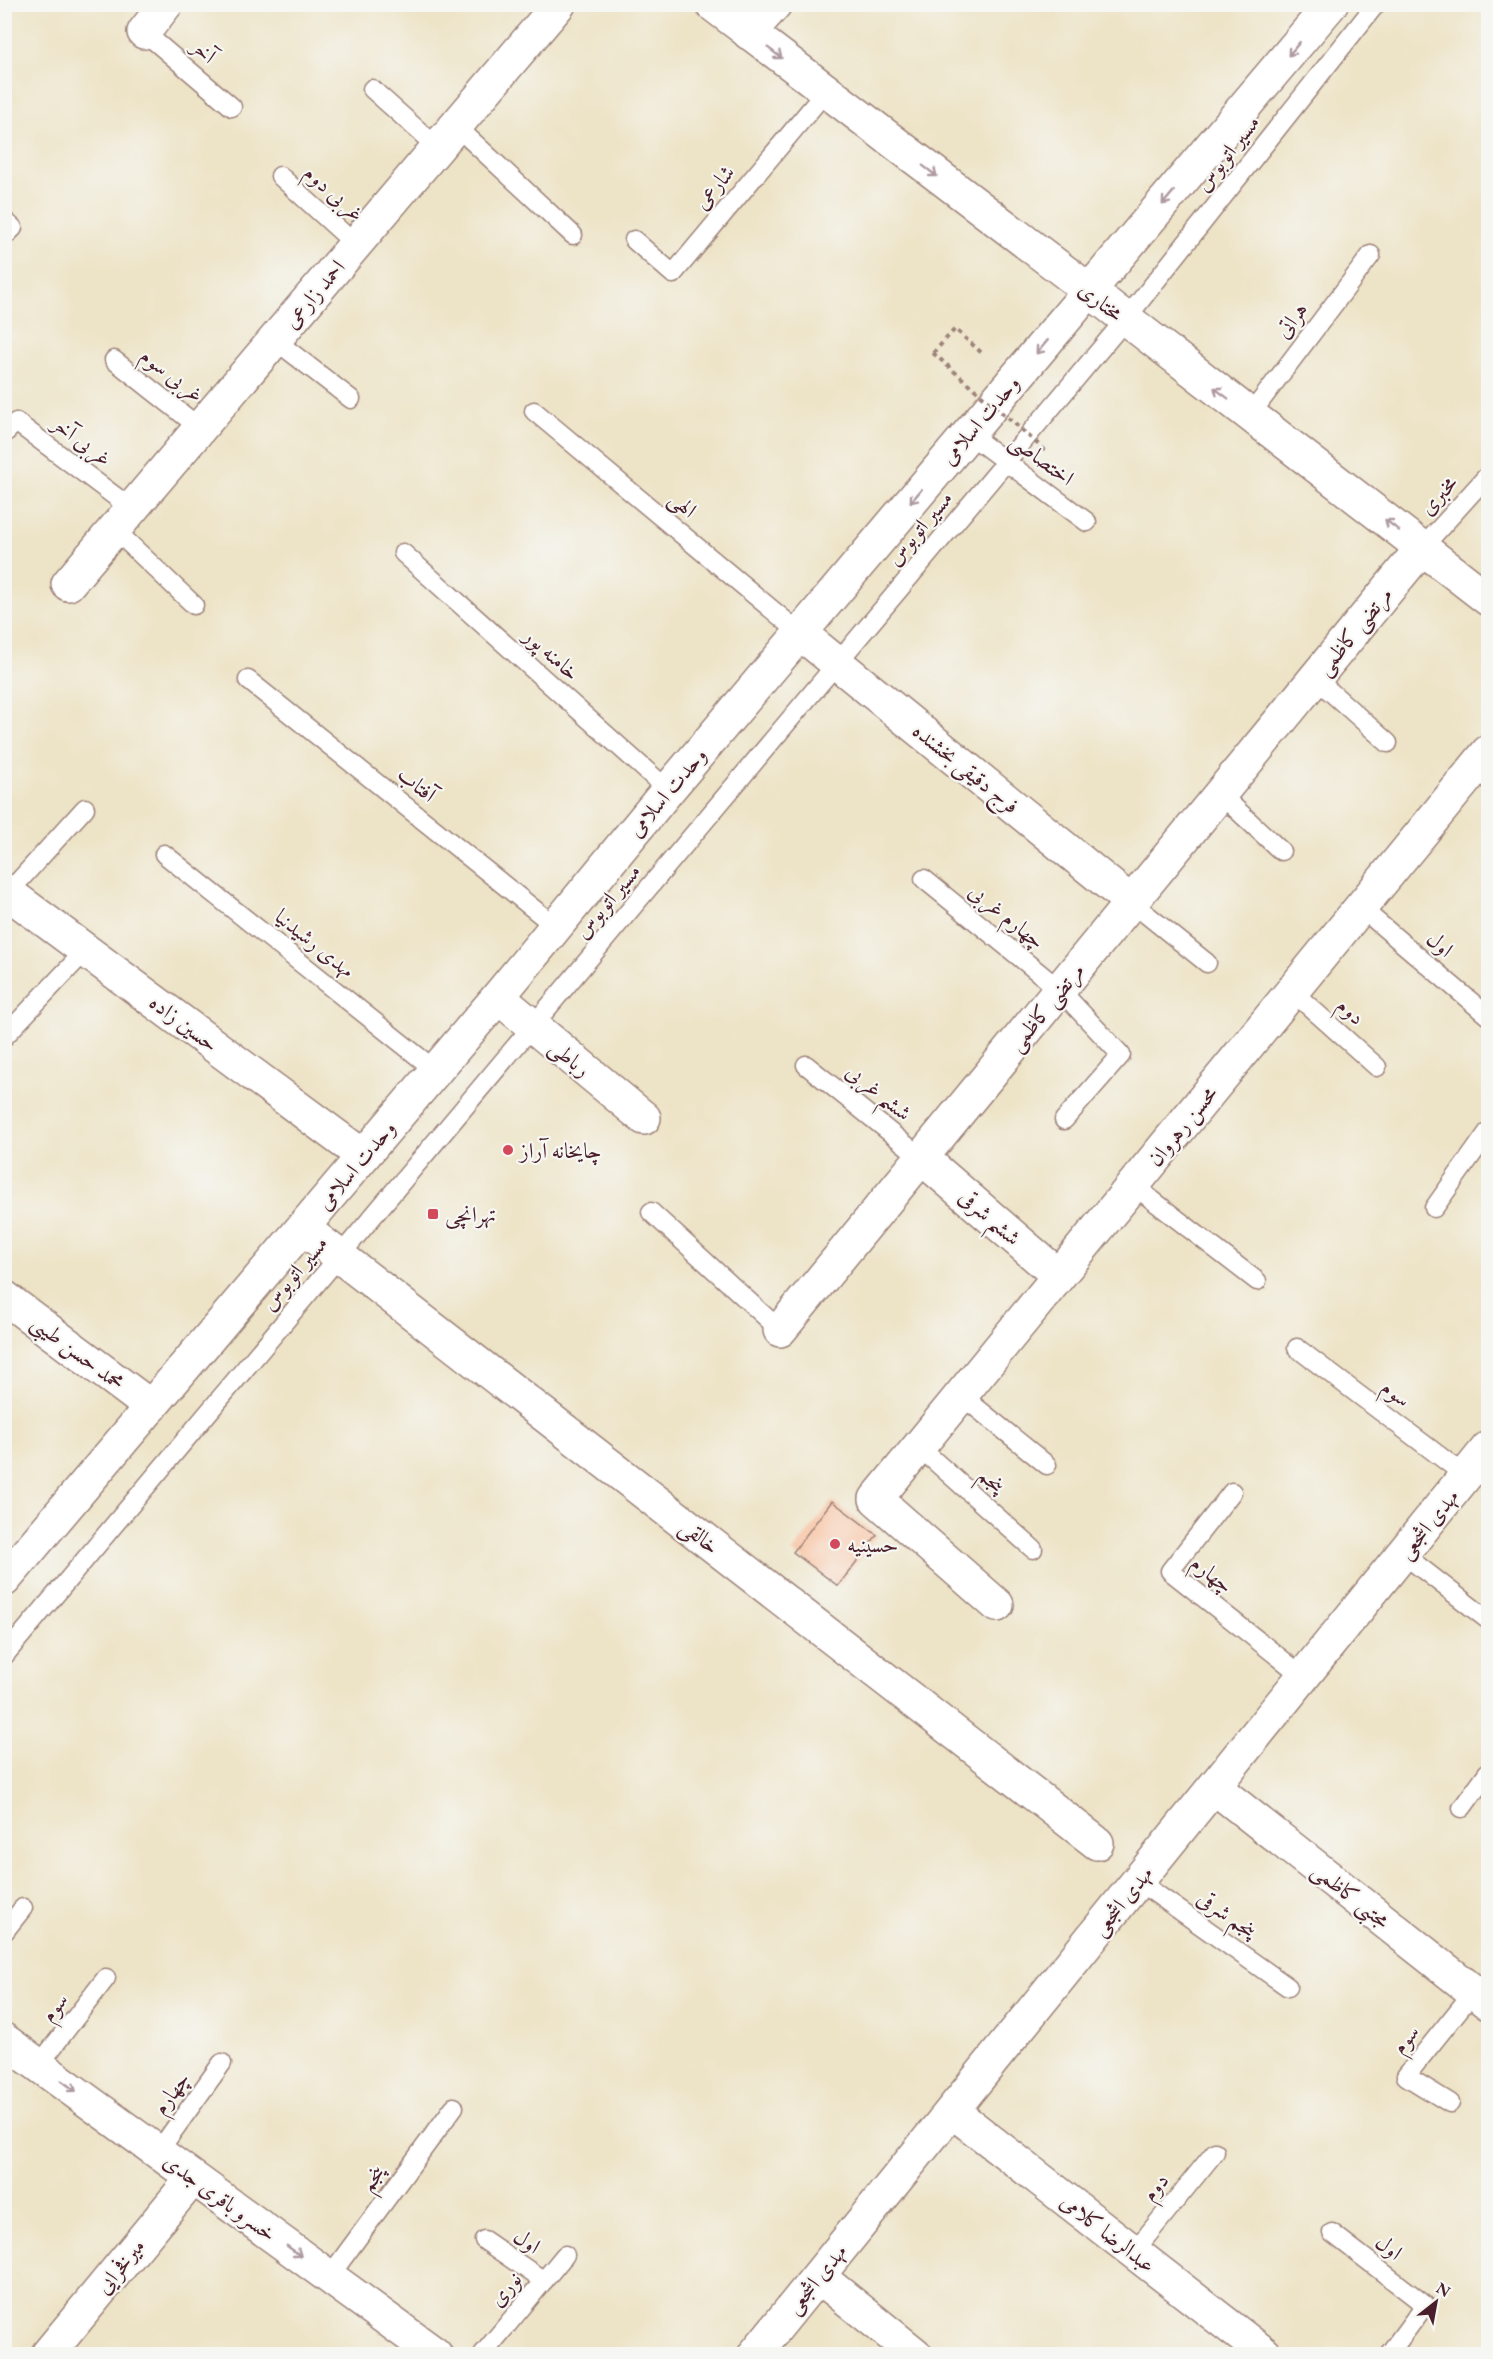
<svg xmlns="http://www.w3.org/2000/svg" width="1493" height="2359" font-family="'EB Garamond',Amiri,serif">
<rect width="100%" height="100%" fill="#f6f6f2"/>
<filter id="ink" filterUnits="userSpaceOnUse"><feTurbulence type="fractalNoise" baseFrequency=".0167" numOctaves="2"/><feDisplacementMap in="SourceGraphic" scale="12" xChannelSelector="R" yChannelSelector="G"/><feConvolveMatrix kernelMatrix="1 2 1 2 8 2 1 2 1" color-interpolation-filters="sRGB"/></filter>
<filter id="wash" filterUnits="userSpaceOnUse"><feTurbulence type="fractalNoise" baseFrequency=".008" numOctaves="4" result="noise"/><feDisplacementMap in="SourceGraphic" scale="24" xChannelSelector="R" yChannelSelector="G"/><feGaussianBlur stdDeviation="1.35" result="paint"/><feColorMatrix in="noise" values="0 0 0 0 0 0 0 0 0 0 0 0 0 0 0 0 0 1.4 0 .05"/><feComposite in="paint" operator="in"/></filter>
<g filter="url(#wash)">
<rect width="100%" height="100%" fill="#ede3c6"/>
<g id="blocks">
<path fill="#f9b187" d="M832,1501L877,1535L838,1586L793,1552Z"/>
</g>
</g>
<g filter="url(#ink)">
<use href="#blocks" fill-opacity="0" stroke="#9c8178" stroke-width="1.5"/>
<g fill="none" stroke-linecap="round" stroke-linejoin="round">
<defs>
<path id="lane" d="M144,32L232,107
M372,89L438,148
M456,126L573,235
M280,176L356,245
M4,220L13,228L4,237
M634,240L673,274L826,91
M275,340L351,399
M114,360L200,428
M534,411L800,633
M1250,415L1371,255
M4,434L16,422L132,509
M969,434L1087,522
M114,529L194,605
M1422,548L1488,475
M403,553L668,790
M1315,678L1388,743
M248,680L555,926
M1220,794L1281,851
M164,854L435,1070
M924,879L1060,990L1121,1055L1064,1120
M8,893L85,808
M1131,902L1207,963
M1361,908L1488,1016
M1293,992L1377,1067
M4,1037L86,950
M806,1065L922,1158
M1133,1185L1257,1281
M1434,1208L1488,1132
M651,1212L780,1330
M1297,1348L1466,1476
M962,1396L1047,1465
M919,1447L1033,1549
M1232,1492L1170,1571L1304,1677
M1403,1554L1488,1620
M4,1656L1125,320L1376,4
M1462,1808L1488,1772
M1138,1881L1288,1987
M4,1932L23,1908
M39,2065L106,1978
M1450,2103L1406,2076L1474,1991
M158,2152L222,2063
M1332,2233L1425,2305L1389,2354
M484,2240L544,2281
M1133,2253L1215,2152
M329,2277L454,2107
M483,2354L565,2255"/>
<path id="street" d="M144,32L166,4
M749,33L775,4
M68,584L559,4
M800,633L1131,902
M4,890L363,1156
M498,997L644,1118
M922,1158L1059,1276
M303,1228L1097,1843
M4,1297L151,1407
M780,1330L1422,548
M997,1605L876,1499L1488,752
M1214,1787L1488,2003
M4,2040L435,2354
M952,2111L1265,2354
M818,2276L915,2354
M48,2354L193,2178
M755,2354L1488,1448"/>
<path id="secondary" d="M712,4L1090,291L1488,599"/>
<path id="primary" d="M4,1580L498,997L668,790L1331,4"/>
</defs>
<use href="#lane" stroke="#9c8178" stroke-width="21"/>
<use href="#street" stroke="#9c8178" stroke-width="36"/>
<use href="#secondary" stroke="#9c8178" stroke-width="36"/>
<use href="#primary" stroke="#9c8178" stroke-width="36"/>
<path stroke="#9c8178" stroke-width="4" stroke-dasharray="4.5 4.5" stroke-linecap="butt" d="M933,353L955,329L984,355"/>
<use href="#lane" stroke="#fff" stroke-width="18"/>
<use href="#street" stroke="#fff" stroke-width="33"/>
<use href="#secondary" stroke="#fff" stroke-width="33"/>
<use href="#primary" stroke="#fff" stroke-width="33"/>
<path stroke="#9c8178" stroke-width="4" stroke-dasharray="4.5 4.5" stroke-linecap="butt" d="M933,353L1047,452"/>
</g>
<defs><path id="oneway-shaft" d="M-6 0H5M1.5-3L5.5 0L1.5 3" fill="none" stroke-width="1.6" stroke-linecap="round" stroke-linejoin="round" transform="scale(1.5)"/></defs>
<g stroke="#ae9aa0">
<use href="#oneway-shaft" transform="translate(1294 49) rotate(130)"/>
<use href="#oneway-shaft" transform="translate(775 53) rotate(37)"/>
<use href="#oneway-shaft" transform="translate(930 171) rotate(37)"/>
<use href="#oneway-shaft" transform="translate(1168 198) rotate(130)"/>
<use href="#oneway-shaft" transform="translate(1042 347) rotate(130)"/>
<use href="#oneway-shaft" transform="translate(1221 393) rotate(-143)"/>
<use href="#oneway-shaft" transform="translate(916 496) rotate(130)"/>
<use href="#oneway-shaft" transform="translate(1392 525) rotate(-142)"/>
<use href="#oneway-shaft" transform="translate(69 2086) rotate(36)"/>
<use href="#oneway-shaft" transform="translate(294 2251) rotate(36)"/>
</g>
</g>
<g fill="#d1495b" stroke="#f6f6f2" stroke-width="2">
<circle cx="508" cy="1150" r="6"/>
<rect x="427" y="1208" width="12" height="12" rx="3"/>
<circle cx="835" cy="1544" r="6"/>
</g>
<g text-anchor="middle" dominant-baseline="central" stroke-width="4.5" stroke-linejoin="round" paint-order="stroke">
<g font-size="22" fill="#4a1f2b" stroke="#f6f6f2">
<text transform="translate(204 51) rotate(40)">آخر</text>
<text transform="translate(1227 153) rotate(-52)">مسیر اتوبوس</text>
<text transform="translate(714 187) rotate(-50)">شارعی</text>
<text transform="translate(334 193) rotate(42)">غربی دوم</text>
<text transform="translate(314 294) rotate(-50)">احمد زارعی</text>
<text transform="translate(1101 301) rotate(38)">مختاری</text>
<text transform="translate(1291 320) rotate(-53)">هراتی</text>
<text transform="translate(172 375) rotate(38)">غربی سوم</text>
<text transform="translate(980 420) rotate(-50)">وحدت اسلامی</text>
<text transform="translate(82 441) rotate(37)">غربی آخر</text>
<text transform="translate(1042 459) rotate(36)">اختصاصی</text>
<text transform="translate(1438 495) rotate(-48)">مخبری</text>
<text transform="translate(683 504) rotate(40)">الهی</text>
<text transform="translate(919 528) rotate(-50)">مسیر اتوبوس</text>
<text transform="translate(1354 631) rotate(-51)">مرتضی کاظمی</text>
<text transform="translate(552 654) rotate(42)">خامنه پور</text>
<text transform="translate(966 768) rotate(39)">فرج دقیقی بخشنده</text>
<text transform="translate(417 784) rotate(39)">آفتاب</text>
<text transform="translate(667 792) rotate(-50)">وحدت اسلامی</text>
<text transform="translate(607 901) rotate(-50)">مسیر اتوبوس</text>
<text transform="translate(1007 916) rotate(39)">چهارم غربی</text>
<text transform="translate(315 943) rotate(39)">مهدی رشیدنیا</text>
<text transform="translate(1440 944) rotate(40)">اول</text>
<text transform="translate(1046 1007) rotate(-51)">مرتضی کاظمی</text>
<text transform="translate(1351 1011) rotate(42)">دوم</text>
<text transform="translate(184 1023) rotate(37)">حسین زاده</text>
<text transform="translate(570 1058) rotate(39)">رباطی</text>
<text transform="translate(879 1092) rotate(39)">ششم غربی</text>
<text transform="translate(1182 1126) rotate(-51)">محسن رهروان</text>
<text transform="translate(356 1165) rotate(-50)">وحدت اسلامی</text>
<text transform="translate(990 1217) rotate(41)">ششم شرقی</text>
<text transform="translate(294 1273) rotate(-50)">مسیر اتوبوس</text>
<text transform="translate(78 1352) rotate(37)">محمد حسن طیبی</text>
<text transform="translate(1396 1393) rotate(37)">سوم</text>
<text transform="translate(992 1480) rotate(42)">پنجم</text>
<text transform="translate(1428 1524) rotate(-51)">مهدی اشجعی</text>
<text transform="translate(700 1536) rotate(38)">خالقی</text>
<text transform="translate(1212 1574) rotate(38)">چهارم</text>
<text transform="translate(1351 1895) rotate(38)">مجتبی کاظمی</text>
<text transform="translate(1122 1901) rotate(-51)">مهدی اشجعی</text>
<text transform="translate(1227 1914) rotate(35)">پنجم شرقی</text>
<text transform="translate(54 2007) rotate(-52)">سوم</text>
<text transform="translate(1405 2039) rotate(-51)">سوم</text>
<text transform="translate(171 2093) rotate(-54)">چهارم</text>
<text transform="translate(372 2178) rotate(-53)">پنجم</text>
<text transform="translate(1155 2187) rotate(-51)">دوم</text>
<text transform="translate(220 2197) rotate(36)">خسرو باقری جدی</text>
<text transform="translate(1108 2233) rotate(38)">عبدالرضا کلامی</text>
<text transform="translate(527 2241) rotate(34)">اول</text>
<text transform="translate(1389 2247) rotate(38)">اول</text>
<text transform="translate(120 2266) rotate(-51)">میرفخرایی</text>
<text transform="translate(816 2279) rotate(-51)">مهدی اشجعی</text>
<text transform="translate(505 2289) rotate(-50)">نوری</text>
</g>
<g font-size="22" fill="#4a1f2b" stroke="#f6f6f2" text-anchor="start">
<text x="520" y="1150">چایخانه آراز</text>
<text x="445" y="1214">تهرانچی</text>
<text x="847" y="1544">حسینیه</text>
</g>
</g>
<rect width="1493" height="2359" fill="none" stroke="#f6f6f2" stroke-width="24"/>
<g transform="translate(1436 2302) rotate(31)" stroke="#f6f6f2" stroke-width="4.5" paint-order="stroke">
<path d="M0-4.5L10 22L0 15L-10 22Z" fill="#4a1f2b"/>
<text y="-9" font-size="16" font-weight="bold" text-anchor="middle" fill="#4a1f2b">N</text>
</g>
</svg>
